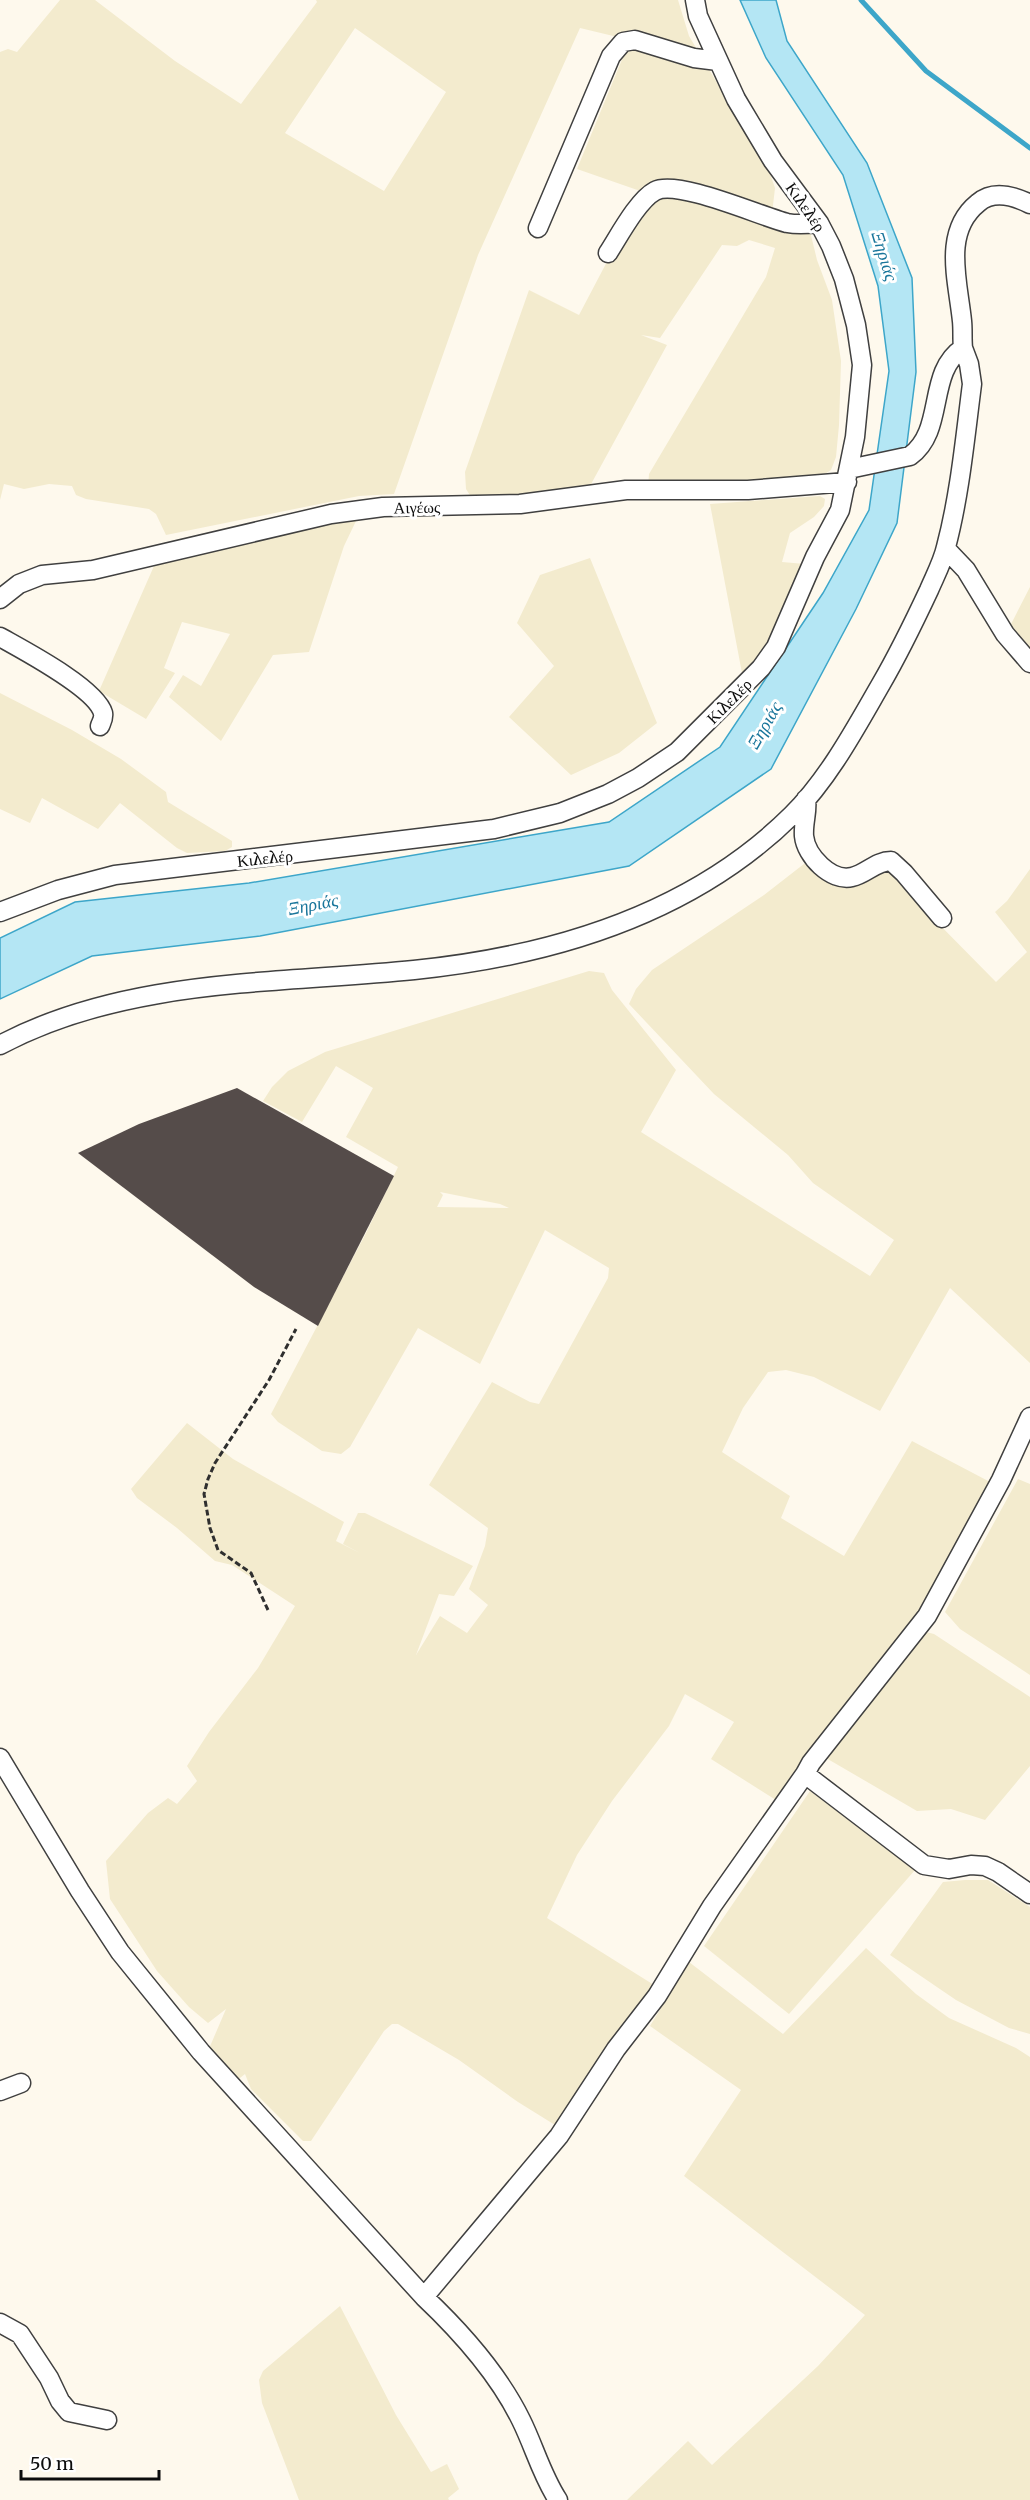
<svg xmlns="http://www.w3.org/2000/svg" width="1030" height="2500" font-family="Merriweather,serif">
<rect width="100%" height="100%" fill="#fef9ed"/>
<path fill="#f3ebce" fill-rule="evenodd" d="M60,0H95L175,61L241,104L317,2L316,0H678L689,36L768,168L775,188L772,214L646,193L577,169L630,40L580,28L478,255L394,494L359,496L166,535L156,514L149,509L86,499L76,495L72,486L49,484L24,489L4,484L0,500V52L8,49L17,52ZM355,28L446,92L384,191L285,133Z
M673,195L810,231L817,260L832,300L841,361L839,425L836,457L831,470L816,480L648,487L649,474L766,277L775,248L749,240L737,246L722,245L660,338L641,335L667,345L590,486L579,491L473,500L466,489L465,472L529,290L579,315L610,256L650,207L663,196Z
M820,496L825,499L824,506L814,517L790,533L782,562L805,564L778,629L753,664L742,673L710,504Z
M351,519L356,521L344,546L309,652L273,655L221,741L169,697L183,675L201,686L230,634L182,622L164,668L175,673L146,719L99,691L154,566L175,557L324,520Z
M590,558L657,723L619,753L571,775L509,717L554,666L517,623L540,575Z
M1030,587V654L1009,628Z
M0,693L72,730L121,759L166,792L168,802L232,841V847L225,851L187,853L177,848L120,803L98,829L42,798L30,823L0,809Z
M809,860L835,883L846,888L885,869L894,871L927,912L996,982L1027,952L995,912L1007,901L1030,869V1363L950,1288L880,1411L814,1377L786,1370L768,1372L743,1408L722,1452L790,1496L781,1518L844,1556L912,1441L992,1483L923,1611L776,1800L711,1759L734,1722L685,1694L669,1726L612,1801L577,1855L547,1918L654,1985L563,2120L555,2125L518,2102L459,2060L398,2024H392L384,2031L311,2141H303L251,2089L245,2074L235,2082L208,2051L226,2009L208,2023L189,2007L157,1971L110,1899L106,1861L148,1813L168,1798L177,1804L197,1781L187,1766L209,1732L258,1668L295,1606L232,1565L215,1561L177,1528L137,1498L131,1489L187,1423L233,1459L344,1522L336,1541L360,1553L343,1544L358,1513H365L473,1566L454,1596L439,1594L416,1655L440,1616L467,1633L488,1605L469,1589L485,1546L488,1528L429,1485L492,1382L530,1402L539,1404L608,1278L609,1268L545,1230L480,1364L418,1328L350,1447L341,1454L322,1451L278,1422L271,1414L366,1233L398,1167L346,1137L373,1088L336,1066L302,1122L263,1101L272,1087L288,1071L325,1052L589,971L604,973L612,990L676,1070L641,1132L870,1276L894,1240L813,1183L788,1155L714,1094L629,1004L636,989L652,970L764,895ZM440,1192L500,1204L509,1208L437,1207L443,1195Z
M1018,1479L1030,1484V1675L960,1629L945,1612Z
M926,1632L934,1634L1030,1697V1766L985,1820L951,1809L917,1811L826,1758Z
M810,1791L915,1870L789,2014L704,1946Z
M965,1880H988L1030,1907V2034L1009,2028L956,2000L890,1955L943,1882Z
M866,1948L916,1994L949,2018L1016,2048L1030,2057V2500H627L688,2441L712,2465L818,2366L865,2315L684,2176L741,2090L650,2026L689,1962L783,2034Z
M340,2306L396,2415L431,2472L447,2464L459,2489L448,2498L449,2500H299L262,2403L259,2380L263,2371Z"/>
<path fill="#b4e6f4" stroke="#3da6c9" stroke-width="1.5" d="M740,0H776L787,41L867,163L912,278L916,372L897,523L856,609L771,769L629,866L260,936L92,956L0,999V938L75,902L249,883L609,822L720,747L823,593L869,510L889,371L878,286L843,175L766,58Z"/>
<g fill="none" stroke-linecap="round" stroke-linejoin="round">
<path stroke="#3da6c9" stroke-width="5" d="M861,0L926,71L1030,148"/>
</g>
<path fill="#554c4a" d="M237,1088L394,1176L318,1326L254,1287L78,1153L139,1124Z"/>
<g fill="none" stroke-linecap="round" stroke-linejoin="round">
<defs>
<path id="minor" d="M538,228L611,56L623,42L635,40L694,58L718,61
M608,253C619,236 638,200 655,191C677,179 760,216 787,223C798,225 809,224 819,223
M849,469L910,456C946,430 926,372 963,348C962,339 963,330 962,321C958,281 942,232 978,203C993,190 1014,196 1030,204
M946,549L966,570L1005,634L1030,663
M0,599L19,584L42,575L93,570L331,514L383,507L520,504L626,490H748L847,482
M0,637C23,650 96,688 103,713C104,718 102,721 100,726
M806,799C808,811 803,823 804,836C806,856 831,882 852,877C866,874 876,861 891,861L904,873L942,918
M0,912L58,890L115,875L494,829L560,813L608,794L638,778L677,752L761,668L776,647L815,557L840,510L855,437L862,365L856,325L844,279L831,246L819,223L773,161L736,99L698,16L695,0
M0,1045C126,978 275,984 414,970C551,956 692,914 792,815C829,778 855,729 881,684C899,653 914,622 929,590C935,576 943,561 946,547C960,494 965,438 972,384L969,364L963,348
M0,1758L80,1891L120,1952L201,2052L424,2297C461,2332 498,2373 521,2420C534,2446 542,2476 558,2500
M805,1774L924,1865L949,1869L971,1865L985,1866L998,1872L1030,1894
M0,2091L21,2083
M424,2297L559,2136L616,2049L657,1996L712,1906L805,1774L811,1763L927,1616L1001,1480L1030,1417
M0,2323L20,2334L49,2378L60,2401L69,2412L107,2420"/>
</defs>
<use href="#minor" stroke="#404040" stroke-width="21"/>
<path stroke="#2f2f2f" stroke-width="3" stroke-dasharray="6 3" stroke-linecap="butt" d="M268,1610L251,1573L218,1550L210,1528L204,1494L208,1479L215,1463L269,1380L296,1329"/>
<use href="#minor" stroke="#fff" stroke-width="18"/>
</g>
<g text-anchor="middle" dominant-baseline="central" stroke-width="6" stroke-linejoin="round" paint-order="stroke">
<g font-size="16" fill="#0d0d0d" stroke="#fff">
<text transform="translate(806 207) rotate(55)">Κιλελέρ</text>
<text transform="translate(417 507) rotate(-1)">Αιγέως</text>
<text transform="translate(729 701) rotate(-45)">Κιλελέρ</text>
<text transform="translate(265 858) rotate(-6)">Κιλελέρ</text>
</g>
<g font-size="18" font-style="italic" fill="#1a769b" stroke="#fff">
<text transform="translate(885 256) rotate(73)">Ξηριάς</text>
<text transform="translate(764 725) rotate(-60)">Ξηριάς</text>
<text transform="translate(313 904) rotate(-11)">Ξηριάς</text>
</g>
</g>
<path d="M21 2470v9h138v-9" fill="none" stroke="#0d0d0d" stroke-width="3"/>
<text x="30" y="2470" font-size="18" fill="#0d0d0d" stroke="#ffffff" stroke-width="4.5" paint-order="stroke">50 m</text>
</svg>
